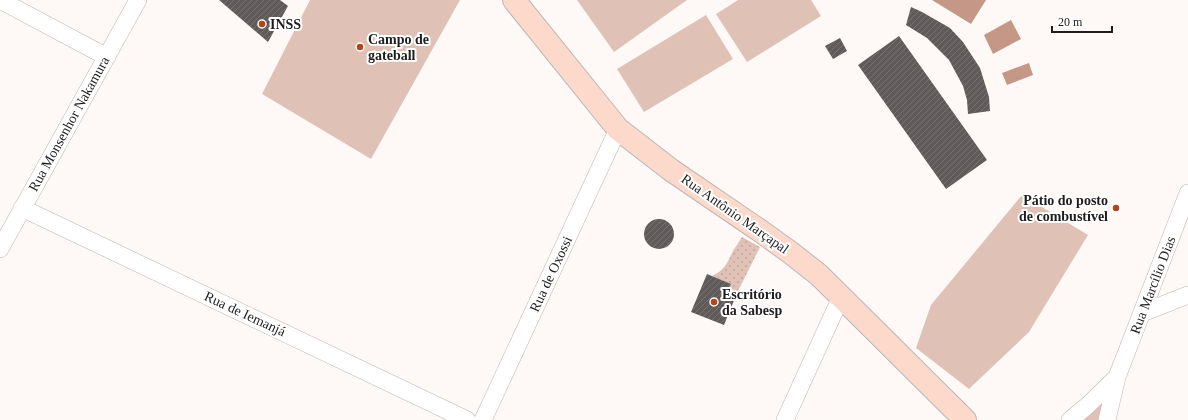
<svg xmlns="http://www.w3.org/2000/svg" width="1188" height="420" font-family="Georgia,serif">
<defs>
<pattern id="garden-dots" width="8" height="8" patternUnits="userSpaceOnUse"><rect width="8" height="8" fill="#e0c1b6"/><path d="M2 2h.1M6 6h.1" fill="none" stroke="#c0a59c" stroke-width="1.8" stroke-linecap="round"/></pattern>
<pattern id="building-hatch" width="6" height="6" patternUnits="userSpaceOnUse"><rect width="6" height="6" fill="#605b5a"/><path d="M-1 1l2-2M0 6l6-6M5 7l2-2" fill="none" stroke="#777372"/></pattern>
</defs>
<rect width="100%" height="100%" fill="#fef9f7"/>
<path fill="#e0c1b6" d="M310,0H460L371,159L262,94Z
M577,0H687L614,52Z
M738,0H811L821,16L747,62L716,14Z
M706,15L733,59L644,112L617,69Z
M1022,195L1088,235L1029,332L969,389L916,348L931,305Z
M1109,392L1099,420H1082Z"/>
<path fill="url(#garden-dots)" d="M742,237L760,247L737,293L728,289L730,284L712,276C725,270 727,263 733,251C736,246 739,242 742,237Z"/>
<path fill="#c49786" d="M932,0H986L971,24Z
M1011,20L1021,39L993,54L984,35Z
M1029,63L1033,75L1007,85L1002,73Z"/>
<path fill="url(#building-hatch)" d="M219,0H280L288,6L268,42Z
M911,7L922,12L950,28L963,42L980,68L989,97L990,111L968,114L967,100L963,86L949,60L927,38L906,25Z
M899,36L987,160L946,189L858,65Z
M840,38L847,51L833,59L825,46Z
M644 234a15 15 0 1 1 30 0a15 15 0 1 1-30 0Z
M707,274L731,284L728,289L737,293L724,325L691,312Z"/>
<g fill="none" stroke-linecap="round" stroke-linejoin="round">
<defs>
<path id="minor" d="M0,0L107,57
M22,208L467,420
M0,249L138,0
M1142,313L1188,295
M483,420L618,129
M785,420L841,297
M1070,420L1087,406L1117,377
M1107,420L1117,377L1188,193"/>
<path id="secondary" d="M514,0L618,129L671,170L759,230L791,253L819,275L965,420"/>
</defs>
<use href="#minor" stroke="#bbb6b4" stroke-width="18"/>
<use href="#secondary" stroke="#bbb6b4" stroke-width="24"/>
<use href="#minor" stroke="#fff" stroke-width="17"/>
<use href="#secondary" stroke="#fdd9cc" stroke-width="22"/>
</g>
<g fill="#ad471d" stroke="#fff" stroke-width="1.5">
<circle cx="262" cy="24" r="4"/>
<circle cx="360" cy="47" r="4"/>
<circle cx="1116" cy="208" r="4"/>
<circle cx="714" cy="302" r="4"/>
</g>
<g text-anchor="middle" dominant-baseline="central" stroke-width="4" stroke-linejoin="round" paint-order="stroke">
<g font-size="14" font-weight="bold" fill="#1e1c1c" stroke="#fff" text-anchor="start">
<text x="270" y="24">INSS</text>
<text x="368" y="39">Campo de<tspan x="368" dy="16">gateball</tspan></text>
<text x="1108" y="200" text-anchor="end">Pátio do posto<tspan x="1108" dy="16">de combustível</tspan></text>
<text x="722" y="294">Escritório<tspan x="722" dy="16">da Sabesp</tspan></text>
</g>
<g font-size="14" fill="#1e1c1c" stroke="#fff">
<text transform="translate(69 124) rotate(-61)">Rua Monsenhor Nakamura</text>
<text transform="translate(735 214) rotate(35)">Rua Antônio Marçapal</text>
<text transform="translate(551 274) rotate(-65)">Rua de Oxossi</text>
<text transform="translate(1153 285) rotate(-69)">Rua Marcílio Dias</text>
<text transform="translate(245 314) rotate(25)">Rua de Iemanjá</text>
</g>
</g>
<path d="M1052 26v6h60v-6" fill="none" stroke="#1e1c1c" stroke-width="2"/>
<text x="1058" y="26" font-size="12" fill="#1e1c1c" stroke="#ffffff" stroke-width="3" paint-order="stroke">20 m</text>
</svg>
